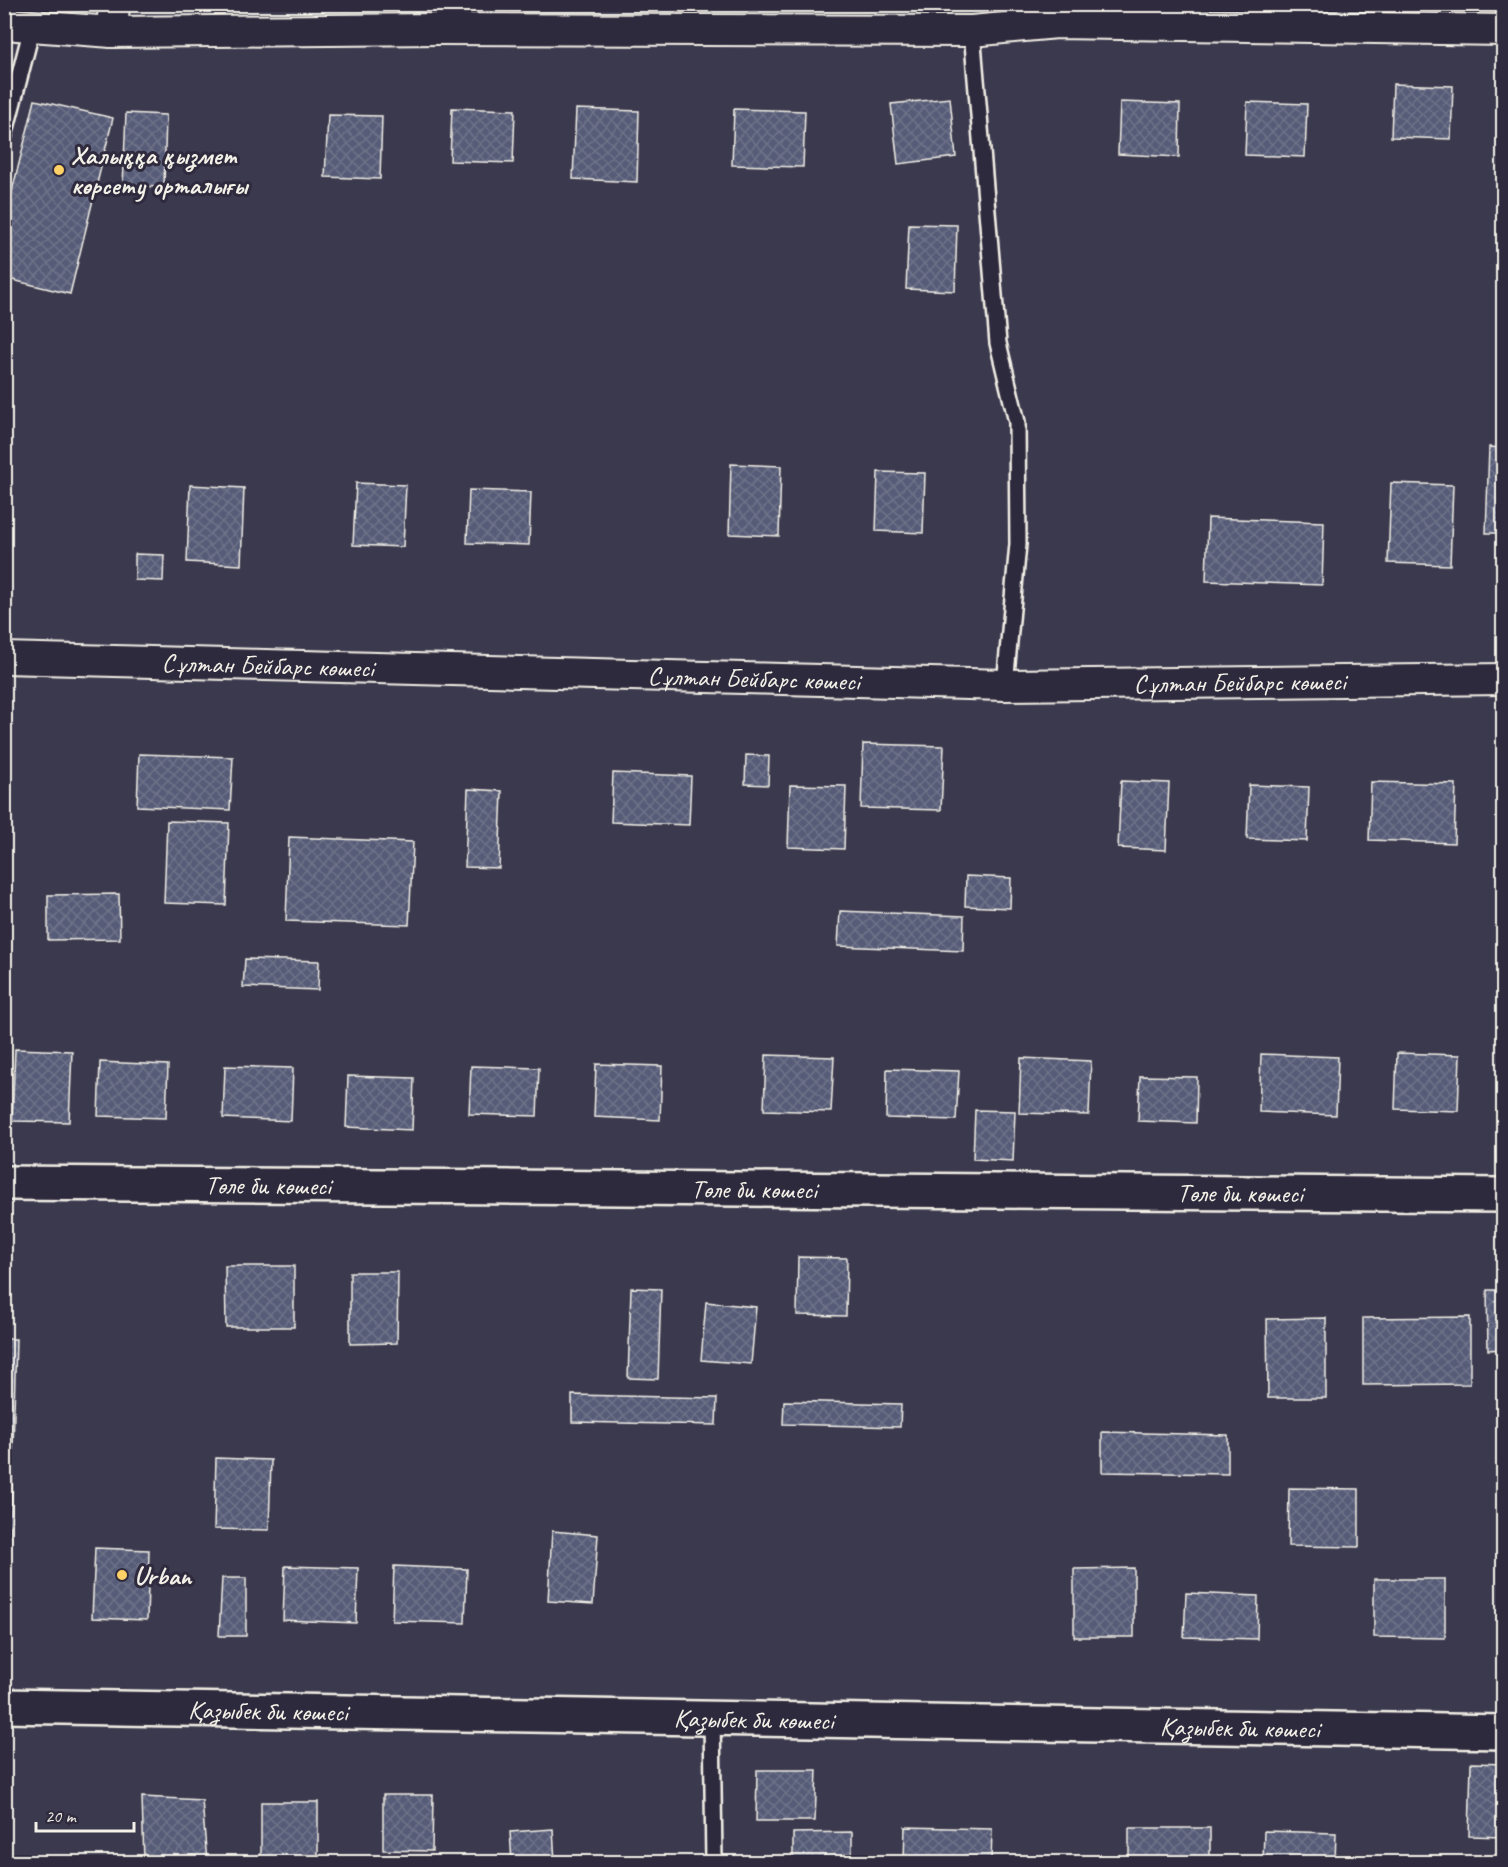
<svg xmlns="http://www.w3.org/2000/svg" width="1508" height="1867" font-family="Caveat,sans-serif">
<defs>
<pattern id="building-cross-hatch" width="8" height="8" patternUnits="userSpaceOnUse" patternTransform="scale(1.5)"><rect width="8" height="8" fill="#565b77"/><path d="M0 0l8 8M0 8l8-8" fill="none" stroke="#6f738a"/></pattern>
</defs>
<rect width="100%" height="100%" fill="#3b394e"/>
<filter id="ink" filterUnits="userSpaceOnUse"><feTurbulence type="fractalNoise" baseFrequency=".0167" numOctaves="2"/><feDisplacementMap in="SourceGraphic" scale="12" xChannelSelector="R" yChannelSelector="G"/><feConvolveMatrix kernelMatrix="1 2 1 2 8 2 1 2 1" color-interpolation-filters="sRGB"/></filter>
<g filter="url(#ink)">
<path fill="url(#building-cross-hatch)" stroke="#f4f1e8" stroke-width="1.5" d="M1393,84L1453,86L1451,139L1391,137Z
M950,98L956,157L898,164L891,104Z
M35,100L113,118L70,294L4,278V223Z
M1120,102L1180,104L1179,157L1118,154Z
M1247,102L1307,104L1305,157L1245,155Z
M452,108L515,110L513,163L450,161Z
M576,109L639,111L637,182L573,179Z
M734,109L805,111L803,167L732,165Z
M126,113L166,115L164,187L123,186Z
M328,115L382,116L380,179L325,177Z
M909,224L957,225L955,291L906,289Z
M1489,447L1504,448V533H1486Z
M731,464L781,466L779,536L729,534Z
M878,472L925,473L923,533L876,531Z
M356,483L406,485L403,547L353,545Z
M1391,483L1453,485L1450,565L1388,563Z
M190,485L244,488L241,565L187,562Z
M469,490L531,492L529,545L467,543Z
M1208,518L1324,522L1322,585L1206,581Z
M135,554L164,555L163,581L135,580Z
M863,744L944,746L941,810L861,808Z
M139,754L233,757L230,810L137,806Z
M746,755L769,756L768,785L745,784Z
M613,773L691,776L689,825L611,822Z
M1121,781L1169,783L1166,850L1118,848Z
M1371,782L1456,784L1454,843L1369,840Z
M790,785L846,786L844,849L788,847Z
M1249,785L1309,787L1307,841L1247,839Z
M468,789L502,791L499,868L465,867Z
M167,821L229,823L226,905L164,903Z
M289,837L413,842L409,925L286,921Z
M966,876L1011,878L1010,908L965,906Z
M119,894L120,939L48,940V895Z
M840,911L964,916L963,951L838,946Z
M245,959L319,961L318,990L243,987Z
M15,1049L72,1051L69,1122L12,1121Z
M1397,1053L1460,1055L1458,1111L1395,1109Z
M1261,1054L1338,1057L1336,1115L1259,1112Z
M766,1055L834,1057L831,1112L764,1110Z
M1021,1058L1091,1061L1089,1115L1019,1113Z
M100,1062L168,1065L166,1118L98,1116Z
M596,1064L662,1066L660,1120L594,1117Z
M225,1066L293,1068L291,1121L223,1118Z
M471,1066L539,1068L537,1116L469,1114Z
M887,1069L959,1071L956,1120L886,1118Z
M348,1076L414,1078L412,1130L346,1127Z
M1140,1076L1197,1077L1196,1123L1138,1121Z
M975,1110L1015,1111L1013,1161L973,1159Z
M798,1257L847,1258L846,1316L797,1315Z
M225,1266H294V1327H226Z
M350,1272H398L397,1343L350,1344Z
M631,1288L661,1289L658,1379L628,1378Z
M1487,1290H1504V1349L1488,1350Z
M706,1302L756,1307L751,1364L701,1360Z
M1470,1317V1384L1363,1385V1318Z
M1326,1318V1398H1268L1267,1319Z
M4,1339H16L8,1633H4Z
M572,1395L717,1398L716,1425L572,1422Z
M784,1401L901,1404L900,1427L783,1424Z
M1102,1432L1228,1435V1474L1102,1472Z
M216,1458L271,1460L269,1530L214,1529Z
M1289,1488L1359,1489V1547L1288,1546Z
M552,1531L598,1535L593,1604L548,1601Z
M95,1548L149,1550L147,1620L92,1618Z
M285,1566L358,1568L356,1623L283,1620Z
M394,1566L467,1569L465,1623L392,1621Z
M1134,1568V1637H1074V1569Z
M222,1578H246V1636H219Z
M1374,1579H1445V1638L1374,1637Z
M1186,1593L1258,1596L1257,1639L1184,1637Z
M1471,1763L1504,1764V1837L1469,1836Z
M757,1770H817L815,1821H756Z
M383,1795H433L432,1851L383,1850Z
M142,1797L202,1800L207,1862H144Z
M261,1802H318V1862H261Z
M905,1827L992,1829L991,1862H904Z
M1129,1828H1210V1862H1129Z
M553,1829L555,1862H512L510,1832Z
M1264,1831L1336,1833L1335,1862H1263Z
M852,1832V1862H793V1833Z"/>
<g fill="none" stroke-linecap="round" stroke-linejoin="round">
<defs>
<path id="service" d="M972,31L998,343L1017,422L1018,544L1005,685
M4,136L32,28
M712,1717L714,1862"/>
<g id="minor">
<path d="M4,24L112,32L439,29L972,31L1057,23L1504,30"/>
<path d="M112,32L114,4"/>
<path id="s1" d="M4,658L1005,685L1504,679"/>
</g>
<g id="tertiary">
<path id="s2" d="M4,1183L1504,1195"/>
<path id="s3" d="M4,1706L1504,1732"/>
</g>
</defs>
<use href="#service" stroke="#f4f1e8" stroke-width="20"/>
<use href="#minor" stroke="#f4f1e8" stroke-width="34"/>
<use href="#tertiary" stroke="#f4f1e8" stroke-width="38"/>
<use href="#service" stroke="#2f2a3d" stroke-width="15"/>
<use href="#minor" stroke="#2f2a3d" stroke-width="30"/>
<use href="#tertiary" stroke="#2f2a3d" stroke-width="33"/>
</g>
</g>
<g fill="#ffd166" stroke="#2f2a3d" stroke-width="2">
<circle cx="59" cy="170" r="6"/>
<circle cx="122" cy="1575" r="6"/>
</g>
<g text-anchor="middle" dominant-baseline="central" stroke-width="6" stroke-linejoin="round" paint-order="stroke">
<g font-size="26" font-weight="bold" fill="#f4f1e8" stroke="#2f2a3d" text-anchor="start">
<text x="71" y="155">Халыққа қызмет<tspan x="71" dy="30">көрсету орталығы</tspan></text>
<text x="134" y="1575">Urban</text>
</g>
<g font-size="26" fill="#f4f1e8" stroke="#2f2a3d">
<text stroke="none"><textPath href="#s1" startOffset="264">Сұлтан Бейбарс көшесі</textPath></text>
<text stroke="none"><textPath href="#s1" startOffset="750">Сұлтан Бейбарс көшесі</textPath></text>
<text stroke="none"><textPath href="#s1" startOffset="1236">Сұлтан Бейбарс көшесі</textPath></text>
<text stroke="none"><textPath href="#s2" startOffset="264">Төле би көшесі</textPath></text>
<text stroke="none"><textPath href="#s2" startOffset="750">Төле би көшесі</textPath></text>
<text stroke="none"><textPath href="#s2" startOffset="1236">Төле би көшесі</textPath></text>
<text stroke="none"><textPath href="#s3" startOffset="264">Қазыбек би көшесі</textPath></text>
<text stroke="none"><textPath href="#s3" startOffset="750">Қазыбек би көшесі</textPath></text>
<text stroke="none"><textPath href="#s3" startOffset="1236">Қазыбек би көшесі</textPath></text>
</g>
</g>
<rect width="1508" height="1867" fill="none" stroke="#2f2a3d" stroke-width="24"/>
<rect x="12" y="12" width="1484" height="1843" fill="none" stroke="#f4f1e8" stroke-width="2" filter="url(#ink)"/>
<path d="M36 1822v9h98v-9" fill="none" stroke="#f4f1e8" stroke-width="3"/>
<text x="45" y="1822" font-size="18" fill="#f4f1e8" stroke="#2f2a3d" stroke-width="4.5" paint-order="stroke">20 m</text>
</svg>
